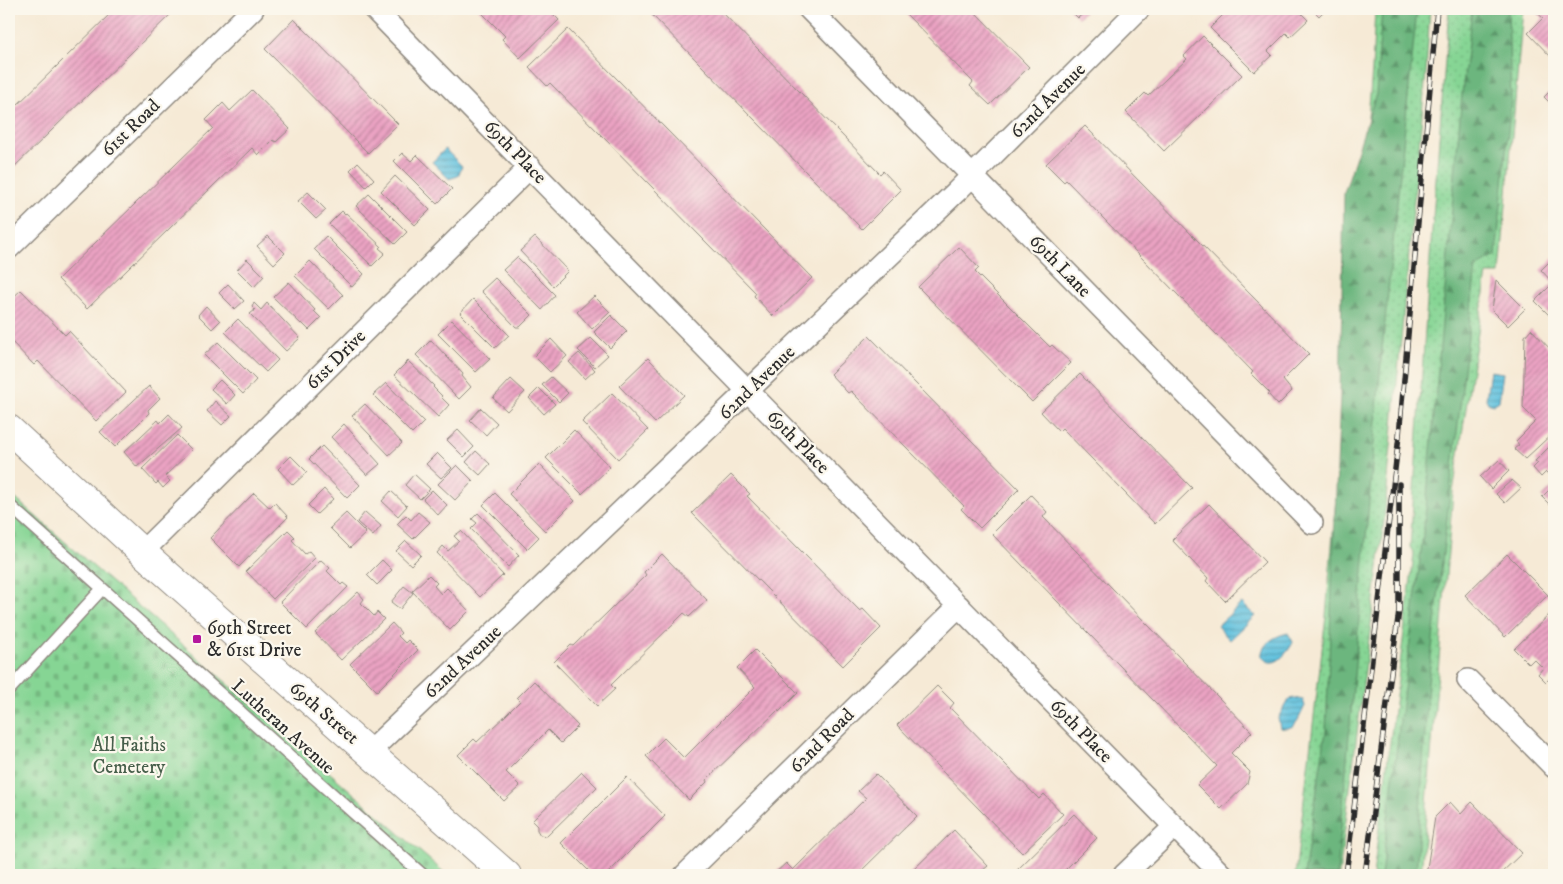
<svg xmlns="http://www.w3.org/2000/svg" width="1563" height="884" font-family="'IM FELL DW Pica',serif">
<defs>
<pattern id="grass-dots" width="8" height="8" patternUnits="userSpaceOnUse" patternTransform="scale(1.25)"><rect width="8" height="8" fill="#86d594"/><path d="M2 2h.1M6 6h.1" fill="none" stroke="#74b780" stroke-width="1.8" stroke-linecap="round"/></pattern>
<pattern id="forest-firs" width="22" height="20" patternUnits="userSpaceOnUse" patternTransform="scale(1.25)"><rect width="22" height="20" fill="#6cb67e"/><path d="M5 1l3.5 6h-7zM16 11l3.5 6h-7z" fill="#599467"/></pattern>
<pattern id="cemetery-stones" width="16" height="16" patternUnits="userSpaceOnUse" patternTransform="scale(1.25)"><rect width="16" height="16" fill="#86d594"/><path d="M2 7V4a2 2 0 0 1 4 0v3zM10 15v-3a2 2 0 0 1 4 0v3z" fill="#74b780"/></pattern>
<pattern id="water-rules" width="6" height="5" patternUnits="userSpaceOnUse" patternTransform="scale(1.25)"><rect width="6" height="5" fill="#60c1de"/><path d="M0 2.5h6" fill="none" stroke="#4f9db4"/></pattern>
<pattern id="building-hatch" width="6" height="6" patternUnits="userSpaceOnUse" patternTransform="scale(1.25)"><rect width="6" height="6" fill="#eba3c3"/><path d="M-1 1l2-2M0 6l6-6M5 7l2-2" fill="none" stroke="#bf859f"/></pattern>
</defs>
<rect width="100%" height="100%" fill="#fbf7ec"/>
<filter id="ink" filterUnits="userSpaceOnUse"><feTurbulence type="fractalNoise" baseFrequency=".02" numOctaves="2"/><feDisplacementMap in="SourceGraphic" scale="10" xChannelSelector="R" yChannelSelector="G"/><feConvolveMatrix kernelMatrix="1 2 1 2 8 2 1 2 1" color-interpolation-filters="sRGB"/></filter>
<filter id="wash" filterUnits="userSpaceOnUse"><feTurbulence type="fractalNoise" baseFrequency=".0096" numOctaves="4" result="noise"/><feDisplacementMap in="SourceGraphic" scale="20" xChannelSelector="R" yChannelSelector="G"/><feGaussianBlur stdDeviation="1.12" result="paint"/><feColorMatrix in="noise" values="0 0 0 0 0 0 0 0 0 0 0 0 0 0 0 0 0 1.4 0 .05"/><feComposite in="paint" operator="in"/></filter>
<g filter="url(#wash)">
<rect width="100%" height="100%" fill="#f6ead6"/>
<path fill="url(#grass-dots)" stroke="#588060" d="M1375,9H1430L1426,72L1384,521L1339,875H1295L1326,616L1372,70Z
M1449,9H1523L1500,274H1487L1453,492L1421,875H1373L1414,554L1410,547L1431,243Z"/>
<path fill="url(#forest-firs)" stroke="#4c7054" d="M1382,9H1417L1382,350L1337,875H1304L1326,731L1340,395L1344,193L1376,94Z
M1472,9H1508L1511,101L1496,256L1476,267L1428,683L1416,875H1381L1425,519L1462,94Z"/>
<path fill="url(#cemetery-stones)" stroke="#588060" d="M9,493L447,875H9Z"/>
<path fill="url(#water-rules)" stroke="#467684" d="M445,149L462,166L458,176L449,179L432,162Z
M1490,371L1503,373L1499,401L1493,405L1488,403L1486,399Z
M1242,603L1255,616L1230,640L1217,626Z
M1288,633L1293,642C1291,648 1280,662 1273,662C1269,663 1265,660 1262,657C1260,644 1277,635 1288,633Z
M1293,698L1303,700L1305,706C1298,719 1297,730 1280,728L1278,718L1288,700Z"/>
<g id="blocks">
<path fill="url(#building-hatch)" d="M115,9H176L9,172V113Z
M478,9H548L559,20L520,58L502,39L505,36Z
M646,9H719L880,174L883,171L901,190L862,229Z
M901,9H972L1029,67L990,105L970,86L973,82Z
M1069,9H1088L1078,18Z
M1229,9H1297L1308,20L1290,37L1286,33L1268,51L1272,55L1254,72L1210,28Z
M1312,9H1326L1319,16Z
M1533,9H1554V60L1528,33L1543,18Z
M294,19L398,124L368,153L265,49Z
M568,29L812,278L773,316L754,296L756,293L550,83L547,86L529,67Z
M1203,36L1242,75L1164,151L1126,112L1145,93L1148,96L1187,59L1184,56Z
M1554,87V107L1544,97Z
M252,90L290,129L276,142L273,140L258,155L252,148L87,309L58,279L213,128L206,120L223,103L230,111Z
M1085,126L1309,354L1283,380L1292,391L1278,405L1268,394L1270,393L1251,374L1253,372L1066,180L1064,182L1046,164Z
M402,153L411,161L417,155L452,189L437,204L394,161Z
M358,162L374,179L366,187L350,170Z
M395,176L430,210L415,225L381,191Z
M308,192L326,210L316,219L298,201Z
M369,194L407,232L395,244L356,206Z
M342,211L345,214L346,213L381,246L379,248L385,253L372,266L329,224Z
M268,236L285,253L274,264L257,246Z
M326,236L364,274L352,287L314,249Z
M535,237L568,271L553,286L520,251Z
M959,247L979,268L975,272L1050,347L1052,345L1071,363L1032,402L918,287Z
M517,257L555,295L542,310L503,270Z
M1554,257V320L1535,301L1553,283L1541,270Z
M247,259L264,276L254,287L237,270Z
M310,261L343,295L329,309L295,276Z
M495,278L532,315L520,327H516L481,291Z
M1496,280L1525,309L1508,326L1492,310Z
M289,282L315,310L314,311L321,318L309,330L302,323L301,324L273,297Z
M228,284L244,301L235,309L219,293Z
M21,290L65,335L69,331L126,392L96,421L38,361L34,365L9,339V301Z
M594,296L610,312L592,329L577,312Z
M473,299L509,335L495,348L460,313Z
M254,303L261,310L267,303L300,338L286,351L250,314L255,310L252,307Z
M206,306L220,321L212,329L198,315Z
M611,315L627,331L610,348L594,332Z
M238,319L278,360L266,372L225,332Z
M452,320L490,359L476,372L438,334Z
M1531,329L1554,353V390L1552,393L1554,395V432L1525,459L1514,449L1519,445L1516,441L1536,421L1523,408L1525,336Z
M869,336L1019,489L980,528L961,509L964,506L851,391L848,393L830,374Z
M591,338L608,355L595,367L578,350Z
M551,339L567,356L550,372L534,356Z
M431,340L463,374L462,376L471,387L459,399L416,355Z
M218,342L256,380L243,394L204,355Z
M579,353L595,370L585,379L569,362Z
M648,358L684,395L655,423L619,386Z
M408,361L434,386L433,387L442,396L441,397L449,405L438,417L394,375Z
M1080,374L1192,488L1155,524L1062,428L1059,431L1041,412Z
M551,377L568,393L559,402L542,385Z
M511,379L525,392L507,411L493,398Z
M220,380L235,395L227,404L211,389Z
M386,383L424,422L412,434L373,395Z
M149,386L160,398L148,410L149,413L115,447L100,432Z
M539,388L555,404L544,414L529,398Z
M612,393L648,430L618,459L582,422Z
M215,401L231,416L222,425L207,411Z
M365,404L402,443L389,455L352,416Z
M481,408L497,423L486,435L470,420Z
M169,414L182,428L137,467L124,452L158,420L160,423Z
M344,424L380,464L367,475L331,437Z
M458,430L474,447L464,457L447,440Z
M574,430L610,467L582,494L546,458Z
M177,435L192,450L165,476L170,481L163,488L158,482L156,484L142,469Z
M1554,442V470L1549,475L1546,472L1541,477L1533,468L1538,463L1535,461Z
M322,446L360,485L347,498L309,459Z
M476,451L490,464L480,475L466,462Z
M437,453L452,468L441,478L426,464Z
M291,456L307,472L293,485L278,469Z
M1499,460L1509,471L1491,489L1480,477Z
M539,464L575,501L545,531L509,494Z
M457,465L473,481L455,500L438,484Z
M414,474L430,489L420,499L405,485Z
M731,475L750,494L747,496L860,611L863,609L881,628L843,666L692,513Z
M1512,480L1521,488L1505,503L1496,494Z
M1554,485V509L1542,497Z
M324,489L333,499L317,514L308,505Z
M432,490L447,505L438,515L423,499Z
M391,491L407,506L398,516L382,501Z
M254,493L270,508L275,503L288,517L239,567L210,538Z
M495,493L539,537L527,549L483,505Z
M1031,495L1047,512L1043,517L1252,732L1231,753L1250,772L1247,784L1221,809L1197,785L1217,766L992,534Z
M1209,504L1265,562L1225,601L1206,581L1208,578L1172,540Z
M365,512L381,526L373,536L357,522Z
M418,512L430,522L413,539L397,524L406,515L411,520Z
M346,513L366,533L350,548L330,528Z
M478,513L519,555L508,567L471,529L477,523L472,519Z
M288,530L295,537L292,540L305,554L309,551L315,558L273,599L246,571Z
M461,531L503,575L480,597L437,553L443,546L448,551L459,541L454,536Z
M406,541L421,555L411,565L396,551Z
M662,554L707,600L689,617L684,613L611,685L615,689L597,706L554,662L571,645L573,646L646,575L644,572Z
M1507,554L1548,595L1505,637L1465,595Z
M321,560L330,568L327,571L341,585L343,583L348,587L307,629L280,602Z
M382,560L392,570L377,585L367,575Z
M429,575L437,583L434,586L441,594L447,588L469,611L450,630L412,591Z
M404,586L413,593L400,609L391,602Z
M358,592L364,599L361,603L374,616L377,612L384,619L341,660L315,633Z
M1554,610V674L1546,682L1538,674L1543,668L1534,659L1529,664L1514,649Z
M392,623L401,633L398,636L405,643L408,640L418,650L377,691L350,664Z
M755,650L798,693L779,712L778,710L706,780L707,782L689,800L646,756L664,738L684,758L755,687L737,668Z
M534,681L578,726L561,743L548,730L506,772L520,786L504,801L458,755L474,739L477,742L506,715L520,701L517,698Z
M937,686L954,703L950,708L1004,763L1039,799L1044,794L1063,814L1022,853L897,725Z
M582,772L597,787L547,836L540,835L537,830V826L532,821Z
M876,774L917,816L857,875H773L786,863L793,870L866,798L858,791Z
M627,777L665,816L606,875H593L561,843Z
M1450,802L1461,814L1472,802L1522,853L1499,875H1426L1435,817Z
M1074,814L1097,838L1060,875H1018L1015,872Z
M954,830L988,866L982,871L987,875H908Z"/>
</g>
</g>
<g filter="url(#ink)">
<use href="#blocks" fill-opacity="0" stroke="#908a80" stroke-width="1"/>
<g fill="none" stroke-linecap="round" stroke-linejoin="round">
<defs>
<path id="service" d="M9,505L423,875
M9,690L102,589"/>
<path id="minor" d="M374,9L1222,875
M809,9L1312,523
M9,248L253,9
M142,552L530,167
M1468,680L1554,767
M369,752L956,192L1139,9
M685,875L959,606
M1124,875L1174,827"/>
<path id="secondary" d="M9,429L142,552L507,875"/>
</defs>
<use href="#service" stroke="#908a80" stroke-width="14"/>
<use href="#minor" stroke="#908a80" stroke-width="24"/>
<use href="#secondary" stroke="#908a80" stroke-width="30"/>
<use href="#service" stroke="#fff" stroke-width="11"/>
<use href="#minor" stroke="#fff" stroke-width="21"/>
<use href="#secondary" stroke="#fff" stroke-width="28"/>
<defs>
<path id="rail" d="M1346,875L1399,436L1437,9
M1365,875L1399,610V484"/>
</defs>
<use href="#rail" stroke="#2b2b2b" stroke-width="5.5"/>
<use href="#rail" stroke="#fbf7ec" stroke-width="4" stroke-dasharray="11" stroke-linecap="butt"/>
</g>
</g>
<rect fill="#b5179e" stroke="#fbf7ec" stroke-width="2" x="192" y="634" width="10" height="10" rx="2.5"/>
<g text-anchor="middle" dominant-baseline="central" stroke-width="4.5" stroke-linejoin="round" paint-order="stroke">
<g font-size="19" fill="#2b2b2b" stroke="#fbf7ec">
<text transform="translate(1048 101) rotate(-45)">62nd Avenue</text>
<text transform="translate(131 128) rotate(-44)">61st Road</text>
<text transform="translate(515 152) rotate(46)">69th Place</text>
<text transform="translate(1060 266) rotate(46)">69th Lane</text>
<text transform="translate(336 360) rotate(-45)">61st Drive</text>
<text transform="translate(757 383) rotate(-44)">62nd Avenue</text>
<text transform="translate(798 442) rotate(46)">69th Place</text>
<text transform="translate(463 662) rotate(-43)">62nd Avenue</text>
<text transform="translate(324 713) rotate(41)">69th Street</text>
<text transform="translate(283 727) rotate(42)">Lutheran Avenue</text>
<text transform="translate(1081 731) rotate(46)">69th Place</text>
<text transform="translate(822 741) rotate(-45)">62nd Road</text>
</g>
<g font-size="19" fill="#2b2b2b" stroke="#fbf7ec" text-anchor="start">
<text x="207" y="628">69th Street<tspan x="207" dy="22">&amp; 61st Drive</tspan></text>
</g>
<g font-size="19" fill="#465e4a" stroke="#fbf7ec">
<text x="129" y="745">All Faiths<tspan x="129" dy="22">Cemetery</tspan></text>
</g>
</g>
<rect width="1563" height="884" fill="none" stroke="#fbf7ec" stroke-width="30"/>
</svg>
